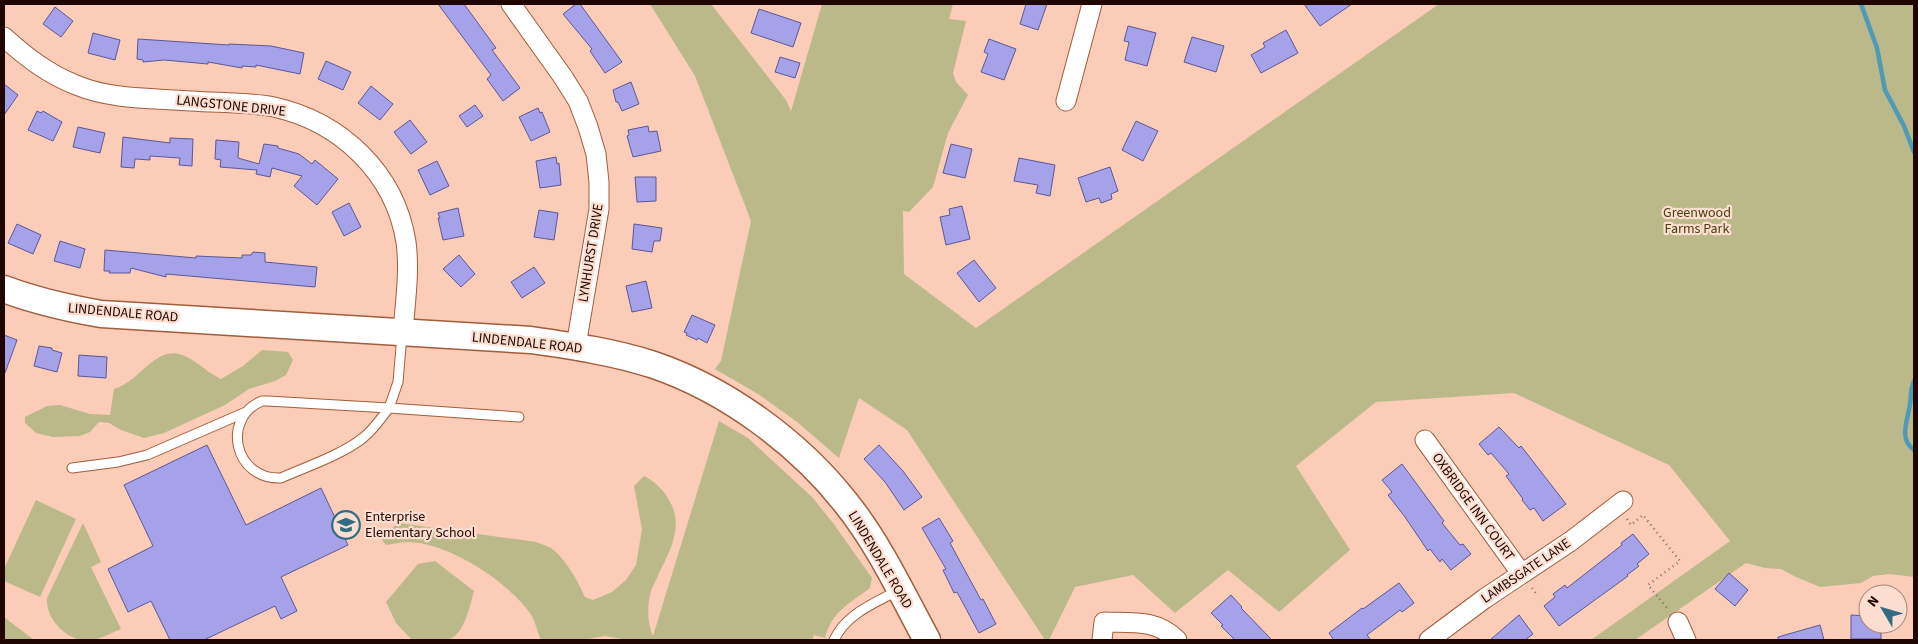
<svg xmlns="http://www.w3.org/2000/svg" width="1918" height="644" font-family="'Source Sans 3',sans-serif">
<rect width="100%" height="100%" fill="#fbccb7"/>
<path fill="#bbb98a" d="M650,4H711L786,100L791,111L822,4H953L949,19L966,21L953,73L956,82L968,95L948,133L933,187L909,212L903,211L904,274L976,328L1439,4H1914V577L1889,574L1873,576L1861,583L1820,587L1796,577L1781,569L1765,568L1746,563L1635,640H1591L1730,541L1669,465L1514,393L1376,402L1296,466L1350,550L1279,612L1228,570L1175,613L1133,575L1075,587L1049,640H1045L907,430L859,398L839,458L797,422L758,394L715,369L721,361L751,221L695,76Z
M262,350L288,352L293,360L286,375L275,381L249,389L225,405L164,433L144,438L121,430L109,423L99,422L90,432L80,436L53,437L36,433L25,423V417L47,406L60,405L90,414L110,415L114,389C119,387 124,385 128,382C146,370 161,345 185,356C198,362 208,373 221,379L243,366Z
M719,421L748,438L812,497L833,523L872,578L870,588C849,604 832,611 825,638L814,635L812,640H627L605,636L582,640H543L540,638C537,630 535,620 530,613C507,581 449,543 409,542C401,542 393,544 386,545L382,540L386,533L399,523L536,542C541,544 547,546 551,548C565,558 578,581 585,597L593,600L612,592L626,580L636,565L642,529L634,486L644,476C655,482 663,489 669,500C684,524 671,550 659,573C657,579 653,585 651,591C647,605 647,623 653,636Z
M36,500L76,519L40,597L4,581V569Z
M83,523L101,562L91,567L121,629C111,633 101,639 91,640C69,644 45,619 47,598Z
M435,561L474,591C470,605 464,637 447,640C436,642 423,640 412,640L396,623L386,602L418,564Z
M4,617L34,640H4Z"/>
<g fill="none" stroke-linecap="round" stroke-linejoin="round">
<path stroke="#4f9ab7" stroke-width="4.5" d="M1861,4L1877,48L1885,90L1904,126L1914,152
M1914,381C1909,393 1912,393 1910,404C1908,420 1898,439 1914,450"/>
</g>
<path fill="#a5a2ea" stroke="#5c5798" d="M438,4H464L496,48L492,50L520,88L503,101L487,79L491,75Z
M576,4H580L622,62L605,73L590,51L592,49L563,14Z
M1026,4H1047L1038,30L1020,24Z
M1304,4H1352L1320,26Z
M55,7L73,21L61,37L43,24Z
M759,9L801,23L793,47L751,33Z
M1128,26L1156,33L1147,66L1125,60L1129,42L1124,41Z
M1286,30L1298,53L1261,73L1251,55L1265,47L1263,43Z
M93,33L120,40L115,60L88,53Z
M1192,37L1224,46L1216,72L1184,62Z
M138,39L229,45V44L271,46L304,53L300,74L256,65V67L242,66V68L208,62V64L164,60L143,62V60L137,59Z
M989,39L1016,49L1004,80L981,72L988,54L984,52Z
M780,57L800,63L795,78L775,72Z
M326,61L351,72L343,90L318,79Z
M631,82L639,104L622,111L618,102H616L613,90Z
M4,84L18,95L4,115Z
M371,86L393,104L380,120L358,103Z
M475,105L483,116L467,127L459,116Z
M538,108L540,113L542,112L550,132L531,141L519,117Z
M37,111L41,113L43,111L62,122L53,141L28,130Z
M410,120L427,142L411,154L394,132Z
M1136,121L1158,131L1143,161L1122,150Z
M648,126L649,132L657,131L661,151L633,157L627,136L629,135L628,130Z
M78,127L105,133L100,153L73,147Z
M123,137L170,143V138L193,139L192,166L179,165L180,158L150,156V160L135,159L134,168L121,167Z
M216,140L239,142L238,158L259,164L264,144L278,146V148L299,154L312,164L315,160L338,179L317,205L294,186L302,176L272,168L270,177L256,174L257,170L220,167L221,160L215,159Z
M951,144L972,149L965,178L943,173Z
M556,157L557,164L559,163L561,185L540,188L536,161Z
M1019,158L1055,165L1050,196L1036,193L1038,185L1014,181Z
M437,161L449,186L430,195L418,170Z
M1110,167L1118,191L1111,194L1112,199L1101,203L1099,198L1086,202L1078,178Z
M635,177H656V201L637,202Z
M349,203L361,227L344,236L332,212Z
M962,206L970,239L946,245L940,217L950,215L949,209Z
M458,208L464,236L443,240L438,218H440L438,213Z
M539,210L558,213L554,240L534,237Z
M17,224L41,235L33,254L8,243Z
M634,224L662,228L660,241H654L652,252L632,249Z
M60,241L85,249L80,268L54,261Z
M105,250L196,258V256L242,258V255H251L253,252L265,253V262L317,267L315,287L166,274V277L131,268L130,273H109L110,271H104Z
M459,255L475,274L461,287L443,269Z
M974,260L996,288L979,302L957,273Z
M534,267L545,283L522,298L511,282Z
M646,281L652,308L632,312L626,286Z
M692,315L715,325L707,343L698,338L697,340L686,335L687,333L684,332Z
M4,335L17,340L5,373H4Z
M39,346L52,348V350L62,353L57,372L34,366Z
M79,355L107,357L106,378L78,376Z
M1499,427L1519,448L1521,446L1566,504L1543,521L1534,508L1530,510L1522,500L1523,499L1506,476L1509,474L1491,453L1488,455L1479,444Z
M207,445L246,525L321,488L348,545L281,577L297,611L281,619L275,606L204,640H170L151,601L128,612L108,569L153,546L124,485Z
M879,445L903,471L922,497L904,510L885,482L864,459Z
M1402,464L1444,521L1442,523L1460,545L1463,544L1471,554L1451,570L1442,559L1440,562L1430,549L1428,551L1405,517L1388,495L1392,492L1382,480Z
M939,518L953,541L950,543L981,600L983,599L996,624L979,633L957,592L954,593L943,570L946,569L922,528Z
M1633,534L1649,554L1637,564L1639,566L1627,575L1628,576L1559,626L1544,606L1555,597L1553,594L1565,585L1567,588L1622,545L1621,543Z
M1729,573L1748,590L1735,606L1715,589Z
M1399,583L1414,603L1402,612L1400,610L1367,635L1371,640H1334L1329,633L1362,608L1363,609Z
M1231,595L1242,607L1241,608L1272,640H1235L1221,626L1223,625L1211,613Z
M1519,615L1533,634L1525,640H1490Z
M1851,615L1868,616V624H1881V639H1851Z
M1820,625L1824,640H1778V637Z"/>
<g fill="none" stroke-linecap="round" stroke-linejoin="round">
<defs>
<path id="lane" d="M402,335L398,382L389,408L519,417
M262,401H268L389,408C381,418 374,429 364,437C344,454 306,467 281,478C234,480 221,418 262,401Z
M72,468L118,462L147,455L246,412
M834,640C846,614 873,604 897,591"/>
<path id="street" d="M511,4L563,77L578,101L588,127L596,154L599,182V209L576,346
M4,37C26,57 48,74 76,85C112,100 153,98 191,101C218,103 249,102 274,107C341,122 395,173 406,242C410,272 405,303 403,333
M1066,101L1092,4
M1425,440L1521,573
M1678,622L1686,640
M1102,640L1104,622C1132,623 1156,619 1177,640
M1429,640L1484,599L1571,541L1623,501"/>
<path id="secondary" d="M4,289C36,301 67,308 101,314L531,340C573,346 614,352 654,365C727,390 799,443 846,503C879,544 902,594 927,640"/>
</defs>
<use href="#lane" stroke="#a25d3c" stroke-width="11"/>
<use href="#street" stroke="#a25d3c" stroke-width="21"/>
<use href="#secondary" stroke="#a25d3c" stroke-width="29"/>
<path stroke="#906b5e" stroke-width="2.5" stroke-dasharray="1 4" stroke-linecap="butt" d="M1627,519L1631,525L1643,515L1680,561L1648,585L1668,609
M1532,588L1537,595"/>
<use href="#lane" stroke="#fff" stroke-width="9"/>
<use href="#street" stroke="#fff" stroke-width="19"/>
<use href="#secondary" stroke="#fff" stroke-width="26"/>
</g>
<defs>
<symbol id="school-ring" viewBox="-11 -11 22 22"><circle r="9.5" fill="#fdddcf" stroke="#306d84" stroke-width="1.5"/><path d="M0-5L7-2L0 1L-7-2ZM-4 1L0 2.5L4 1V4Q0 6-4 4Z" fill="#306d84"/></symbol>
</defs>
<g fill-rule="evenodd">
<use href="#school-ring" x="330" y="509" width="32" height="32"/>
</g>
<g text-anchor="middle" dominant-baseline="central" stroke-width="4.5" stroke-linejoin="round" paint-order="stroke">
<g font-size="14" fill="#1f0600" stroke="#fdddcf">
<text transform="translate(231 106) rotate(6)">LANGSTONE DRIVE</text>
<text transform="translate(591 253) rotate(-81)">LYNHURST DRIVE</text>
<text transform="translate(123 313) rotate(5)">LINDENDALE ROAD</text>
<text transform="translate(527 343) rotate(6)">LINDENDALE ROAD</text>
<text transform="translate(1473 507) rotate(54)">OXBRIDGE INN COURT</text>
<text transform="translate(880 560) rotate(59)">LINDENDALE ROAD</text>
<text transform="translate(1526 571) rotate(-34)">LAMBSGATE LANE</text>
</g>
<g font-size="14" fill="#474310" stroke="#fdddcf">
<text x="1697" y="213">Greenwood<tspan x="1697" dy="16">Farms Park</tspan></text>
</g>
<g font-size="14" fill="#1f0600" stroke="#fdddcf" text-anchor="start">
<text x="365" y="517">Enterprise<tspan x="365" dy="16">Elementary School</tspan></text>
</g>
</g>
<rect width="1918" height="644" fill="none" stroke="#1f0600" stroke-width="10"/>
<g transform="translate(1883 609) rotate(308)"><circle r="24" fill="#fdddcf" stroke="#a4877c"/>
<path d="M0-4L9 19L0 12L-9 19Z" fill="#306d84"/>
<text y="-8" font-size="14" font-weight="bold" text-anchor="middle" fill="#1f0600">N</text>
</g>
</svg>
